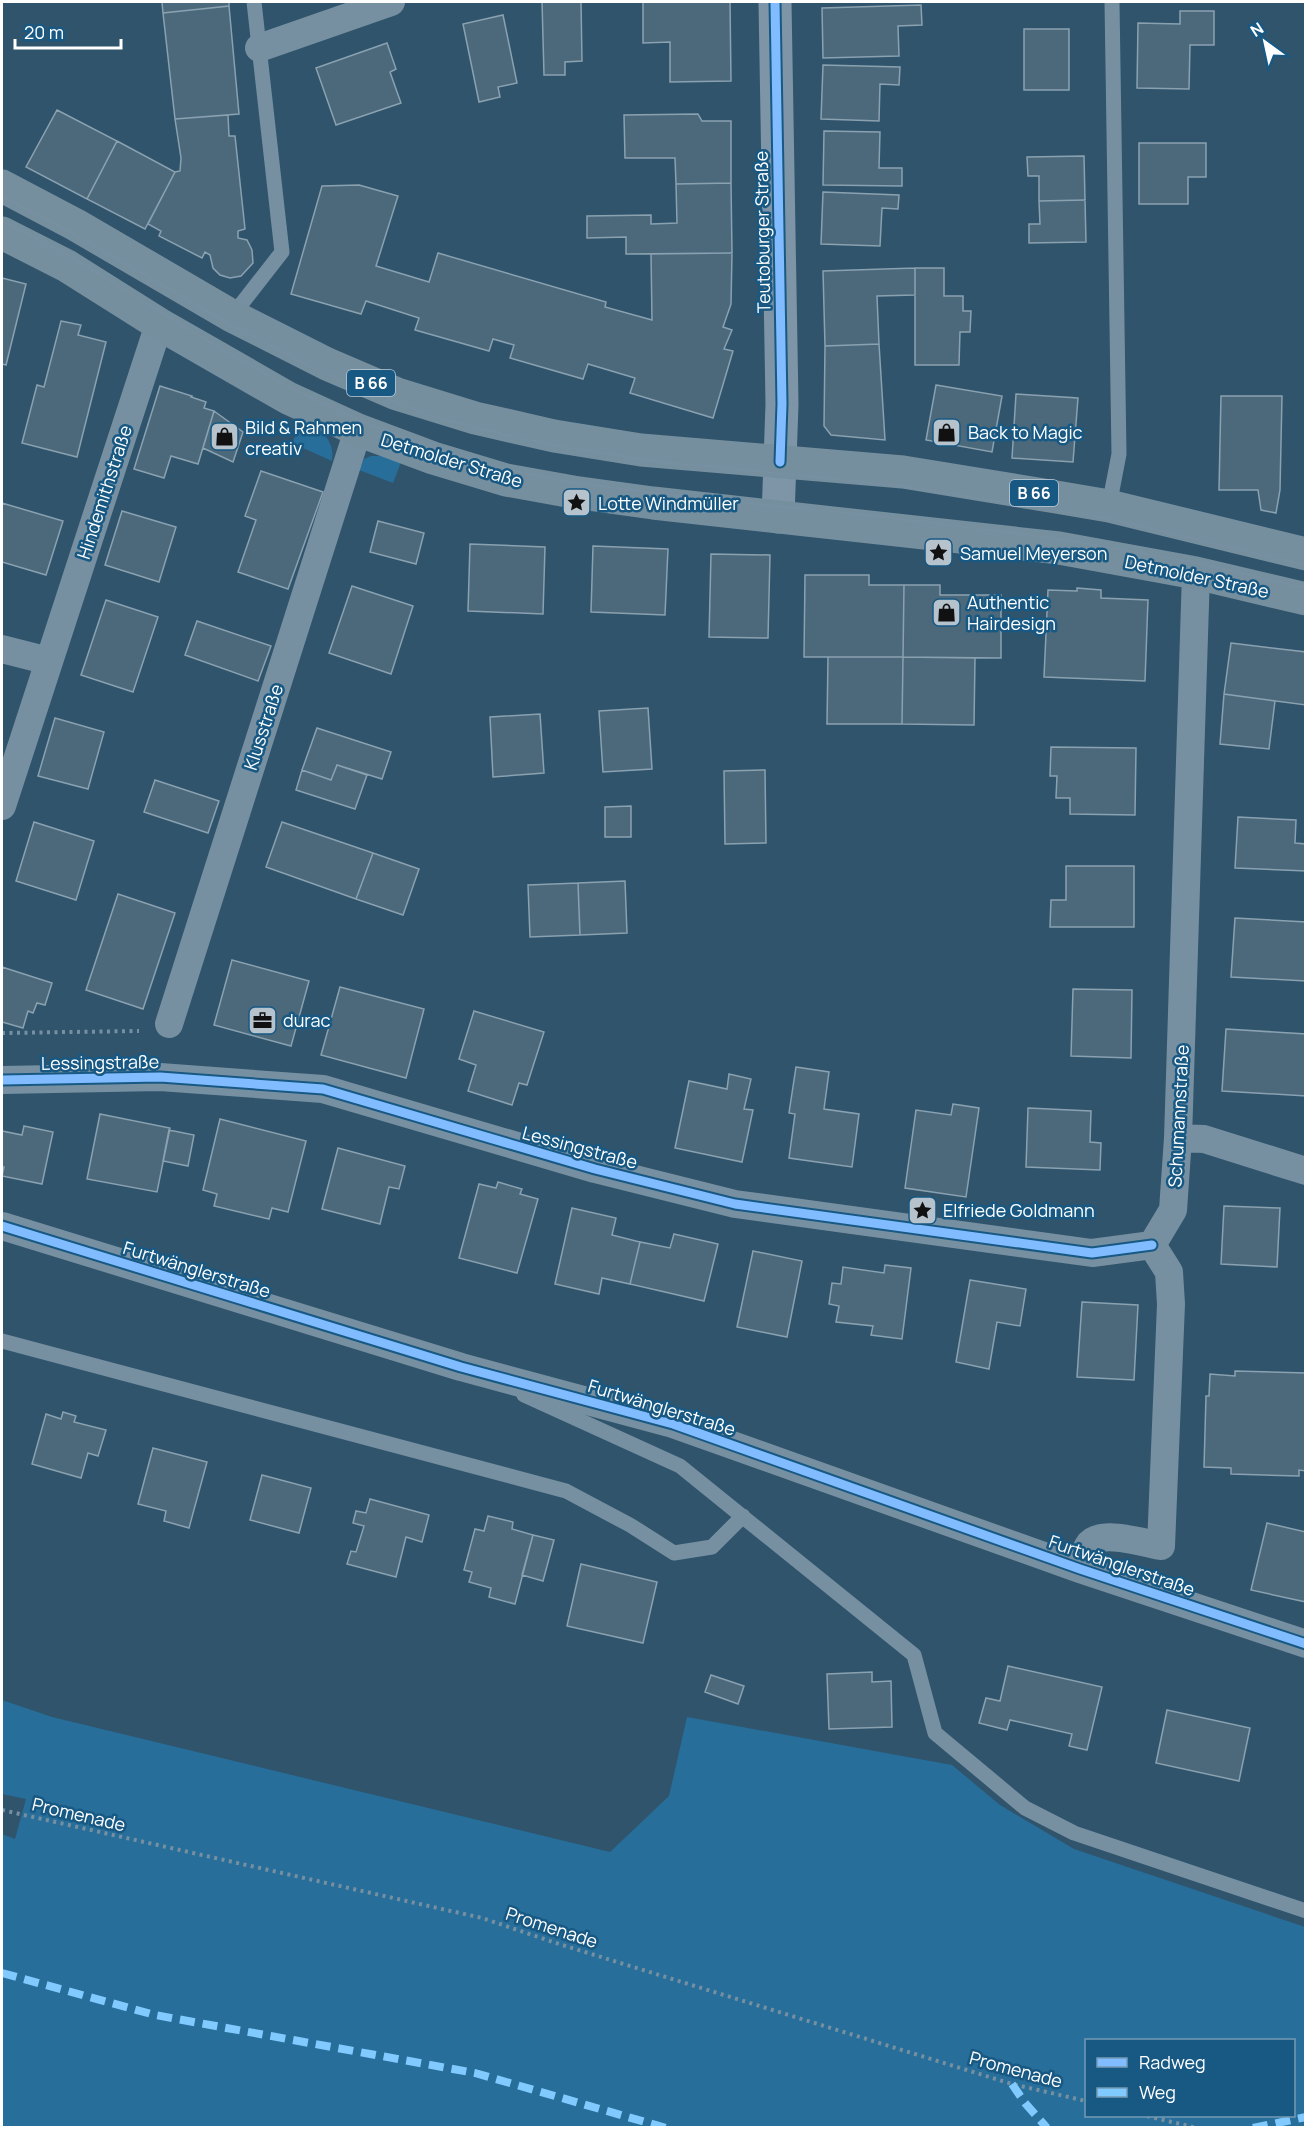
<svg xmlns="http://www.w3.org/2000/svg" width="1307" height="2129" font-family="Manrope,sans-serif">
<rect width="100%" height="100%" fill="#30546c"/>
<path fill="#276e9a" fill-rule="evenodd" d="M314,427C327,435 334,444 332,461L292,443C297,432 301,428 314,427Z
M371,456H381L401,462L393,483L359,470L364,459Z
M2,1700L52,1717L610,1852L669,1796L687,1717L952,1765L1000,1805L1074,1849L1305,1927V2127H2V1834L15,1839L26,1799L2,1794ZM1294,2040V2116H1086V2040Z"/>
<path fill="#4c697c" stroke="#8aa1b0" stroke-width="1.5" d="M162,2H229V6L163,13Z
M542,2H581L582,61L565,62V75H544Z
M643,2H730L731,81L670,82V42L643,43Z
M921,5L922,25L898,26L899,56L823,58L822,8Z
M229,6L239,114L175,119L163,13Z
M1180,11H1214V45H1190L1189,89L1137,88L1138,23L1180,24Z
M503,15L517,83L498,87L500,97L479,102L463,24Z
M1024,29H1069V90H1024Z
M387,43L396,69L390,72L401,103L336,125L316,68Z
M823,65L900,67L899,85L880,84L879,121L821,119Z
M57,110L117,141L87,199L26,167Z
M698,114L702,121H731V183L676,184L675,158H625L624,115Z
M228,115L229,136H235L245,229L238,231V238L247,240L252,250L253,263L241,276L230,278L220,275L213,268L210,255L205,252L202,258L159,236L161,231L148,224L175,172L180,171L181,158L175,119Z
M824,131L880,132L879,168H902V186L823,185Z
M117,141L175,172L145,229L87,199Z
M1139,143H1206V177H1188V204H1139Z
M1084,156L1085,200L1039,201V176H1028L1027,157Z
M731,183L732,253L626,254V237L587,238V216L651,215V224L677,223L676,184Z
M359,185L398,196L376,266L429,282L438,253L606,302L605,307L652,320L651,254L732,253L731,304L723,327L732,330L724,349L733,351L713,418L630,393L635,378L588,364L583,379L510,358L514,345L493,339L489,351L415,330L419,318L366,301L361,314L291,294L322,186Z
M823,192L899,195L898,209L882,208L880,246L821,244Z
M1085,200L1086,242L1029,243V224H1040L1039,201Z
M915,268V295L877,296L879,344L825,346L823,271Z
M915,268H944V296H963V311H971L970,332H960L959,365H915Z
M2,278L26,284L6,365L2,364Z
M61,321L81,325L78,335L106,342L77,457L22,443L37,385L44,387Z
M879,344L885,440L831,435L824,426L825,346Z
M936,385L1002,396L992,452L926,440Z
M160,386L192,396L191,397L206,402L204,408L214,411L198,464L171,456L164,478L134,469Z
M1016,394L1078,398L1073,462L1012,458Z
M1221,396H1282L1280,490L1276,513L1261,510L1258,490H1219Z
M214,411L243,432L233,462L203,448Z
M261,471L323,492L288,589L238,572L256,520L245,516Z
M2,503L63,521L46,575L2,562Z
M122,511L176,527L159,582L105,565Z
M378,521L424,533L416,564L370,552Z
M470,544L545,547L543,614L468,611Z
M593,546L668,549L665,615L591,612Z
M711,554L770,555L768,638L709,637Z
M805,575H869V585H904L903,657H804Z
M904,585H940V595H1001V658L903,657Z
M352,586L413,606L391,674L329,653Z
M1077,588L1101,590V598L1148,600L1145,681L1044,677L1048,590L1077,591Z
M106,600L158,617L133,692L81,675Z
M197,621L271,646L258,681L185,655Z
M1231,643L1306,652V705L1224,694Z
M828,657H903L902,724H827Z
M903,657L975,658L974,725L902,724Z
M1224,694L1275,701L1269,749L1220,744Z
M648,708L652,769L603,772L599,711Z
M540,714L544,773L493,777L490,717Z
M55,718L104,732L88,789L38,776Z
M317,728L391,752L382,779L337,765L331,780L302,770Z
M1051,747L1136,748L1135,815L1070,814V798H1056L1057,776H1050Z
M337,765L367,775L355,809L296,790L302,770L331,780Z
M765,770L766,843L725,844L724,771Z
M155,780L219,801L208,833L144,812Z
M631,806V837H605V807Z
M1238,817L1296,820L1295,843L1306,844V871L1235,868Z
M34,822L94,841L76,900L16,881Z
M282,822L373,853L356,899L266,867Z
M373,853L419,869L403,915L356,899Z
M1066,866H1134V927H1050L1051,900H1066Z
M625,881L627,933L580,935L578,883Z
M578,883L580,935L530,937L528,885Z
M118,894L175,913L143,1009L86,990Z
M1235,918L1306,922V981L1231,977Z
M232,960L309,981L291,1046L214,1025Z
M2,967L52,983L45,1005L37,1003L33,1013L28,1011L23,1028L2,1022Z
M340,987L424,1009L406,1078L321,1055Z
M1073,989L1132,990L1131,1058L1071,1056Z
M474,1011L544,1032L527,1085L519,1083L512,1105L468,1091L476,1065L459,1059Z
M1226,1029L1306,1034V1096L1222,1091Z
M796,1067L829,1072L824,1109L859,1114L852,1167L789,1158L795,1114L789,1113Z
M729,1074L751,1079L744,1109L753,1110L742,1162L675,1148L689,1081L727,1089Z
M953,1104L979,1108L966,1197L905,1188L916,1110L951,1115Z
M1028,1108L1091,1111L1090,1142L1101,1143L1100,1170L1026,1167Z
M100,1114L170,1128L157,1192L87,1179Z
M220,1119L306,1141L288,1212L272,1208L269,1219L214,1206L217,1194L203,1190Z
M24,1126L53,1132L42,1184L2,1176L4,1167H2V1131L22,1135Z
M169,1130L194,1135L188,1166L163,1161Z
M338,1148L405,1166L399,1189L389,1187L380,1224L322,1209Z
M498,1182L522,1189L520,1194L538,1199L517,1273L459,1258L479,1184L496,1188Z
M1224,1206L1280,1208L1277,1267L1221,1264Z
M572,1208L616,1218L612,1235L640,1242L630,1284L602,1278L599,1294L555,1284Z
M674,1234L718,1244L704,1301L630,1284L640,1242L670,1248Z
M753,1251L802,1261L787,1337L737,1327Z
M885,1265L911,1268L902,1339L871,1335L873,1326L836,1322L839,1306L829,1304L832,1283L841,1284L843,1267L884,1273Z
M970,1280L1026,1289L1020,1326L997,1322L989,1369L956,1362Z
M1082,1302L1138,1305L1134,1380L1077,1377Z
M1235,1371L1306,1373V1471L1299,1470V1476L1231,1474V1468L1204,1467L1206,1396H1209L1210,1374L1235,1376Z
M63,1412L76,1416L74,1422L106,1430L98,1456L88,1453L81,1478L32,1464L46,1414L61,1419Z
M153,1448L207,1462L189,1528L164,1521L166,1511L138,1504Z
M262,1475L311,1488L299,1533L250,1520Z
M370,1499L429,1515L422,1542L406,1537L396,1577L347,1564L351,1551L356,1552L364,1526L353,1523L356,1511L366,1513Z
M488,1516L513,1522L512,1529L533,1535L515,1604L489,1597L491,1588L469,1582L472,1572L464,1570L475,1529L484,1531Z
M1267,1523L1306,1532V1602L1251,1590Z
M533,1535L554,1540L543,1581L522,1575Z
M581,1564L657,1582L643,1643L567,1626Z
M1008,1666L1102,1687L1087,1750L1069,1746L1072,1734L1010,1720L1007,1730L979,1723L986,1698L1000,1701Z
M872,1672V1682L891,1681L892,1727L829,1729L827,1674Z
M711,1675L744,1686L738,1704L705,1692Z
M1167,1710L1250,1728L1239,1781L1156,1763Z"/>
<g fill="none" stroke-linecap="round" stroke-linejoin="round">
<path stroke="#7690a2" stroke-width="4" stroke-dasharray="3 4.5" stroke-linecap="butt" d="M2,1033L139,1031
M2,1810L482,1918L559,1944L1012,2084L1086,2101
M1147,2116L1197,2128"/>
<path stroke="#7690a2" stroke-width="15" d="M232,316L282,252L254,2
M1109,506L1119,454L1112,2
M2,1341L566,1491L630,1525L674,1553L712,1547L743,1516
M524,1395L680,1466L914,1655L935,1733L1025,1808L1074,1833L1306,1911"/>
<path stroke="#7690a2" stroke-width="28" d="M259,48L391,2
M2,649L49,661
M2,806L159,324
M169,1024L358,430
M2,1080L160,1077L323,1089L595,1169L735,1204L1092,1253L1152,1245
M1178,1138L1204,1139L1306,1171
M2,1226L461,1367L673,1424L1080,1569L1306,1644
M1152,1245L1173,1210L1178,1138L1196,573
M1080,1569C1083,1561 1085,1552 1088,1546C1098,1528 1144,1543 1161,1546L1171,1304L1169,1272L1152,1245"/>
<path stroke="#7d95a6" stroke-width="33" d="M775,2L782,404L778,517"/>
<path stroke="#768f9f" stroke-width="33" d="M2,186L76,225L232,316L327,364L397,394L475,418L554,436L641,450L903,472L1056,497L1109,506L1306,554
M2,233L67,266L159,324L288,398L358,430L433,458L506,480L573,492L653,503L1059,548L1196,573L1306,599"/>
<path stroke="#7890a2" stroke-width="1.5" d="M2,196L76,235L235,327L317,370L434,417L503,434L565,447L665,463L717,467L901,486L1111,519L1306,565
M2,221L68,255L223,350L301,393L368,424L436,448L507,469L574,483L704,499L859,514L1060,539L1198,563L1306,588"/>
<path stroke="#80caff" stroke-width="8" stroke-dasharray="15 8" stroke-linecap="butt" d="M2,1973L155,2015L475,2073L666,2128
M1012,2084L1025,2103L1047,2128
M1253,2128L1306,2117"/>
<defs>
<path id="cycleway" d="M775,2L782,404L780,462
M2,1080L160,1077L323,1089L595,1169L735,1204L1092,1253L1152,1245
M2,1226L461,1367L673,1424L1080,1569L1306,1644"/>
</defs>
<use href="#cycleway" stroke="#185984" stroke-width="13"/>
<use href="#cycleway" stroke="#80bcff" stroke-width="9"/>
</g>
<defs>
<symbol id="shop-square" viewBox="-11 -11 22 22"><rect x="-9" y="-9" width="18" height="18" rx="4" fill="#b7c3cc" stroke="#185984"/><path d="M-5-2.5h2.3a2.7 3.5 0 0 1 5.4 0H5L5.5 6h-11ZM-1.5-2.5h3a1.5 2.3 0 0 0-3 0Z" fill="#111"/></symbol>
<symbol id="sight-square" viewBox="-11 -11 22 22"><rect x="-9" y="-9" width="18" height="18" rx="4" fill="#b7c3cc" stroke="#185984"/><path d="M0-6L1.8-2.2L6-1.7L2.9 1.2L3.7 5.4L0 3.3L-3.7 5.4L-2.9 1.2L-6-1.7L-1.8-2.2Z" fill="#111"/></symbol>
<symbol id="office-square" viewBox="-11 -11 22 22"><rect x="-9" y="-9" width="18" height="18" rx="4" fill="#b7c3cc" stroke="#185984"/><path d="M-6-3h4V-5.5h4V-3h4V5H-6ZM-1-4.5V-3h2v-1.5ZM-6 0V1H6V0Z" fill="#111"/></symbol>
</defs>
<g fill-rule="evenodd">
<use href="#shop-square" x="930" y="416" width="33" height="33"/>
<use href="#shop-square" x="208" y="420" width="33" height="33"/>
<use href="#sight-square" x="560" y="486" width="33" height="33"/>
<use href="#sight-square" x="922" y="536" width="33" height="33"/>
<use href="#shop-square" x="930" y="596" width="33" height="33"/>
<use href="#office-square" x="246" y="1004" width="33" height="33"/>
<use href="#sight-square" x="906" y="1194" width="33" height="33"/>
</g>
<g text-anchor="middle" dominant-baseline="central" stroke-width="5" stroke-linejoin="round" paint-order="stroke">
<g fill="#185984" stroke="#bacdda" stroke-width="1.5">
<rect x="347" y="370" width="48" height="26" rx="4.5"/>
<rect x="1010" y="480" width="48" height="26" rx="4.5"/>
</g>
<g font-size="16" font-weight="bold" fill="#fff">
<text x="371" y="383">B 66</text>
<text x="1034" y="493">B 66</text>
</g>
<g font-size="18" fill="#fff" stroke="#185984">
<text transform="translate(762 232) rotate(-91)">Teutoburger Straße</text>
<text transform="translate(452 460) rotate(17)">Detmolder Straße</text>
<text transform="translate(104 492) rotate(-72)">Hindemithstraße</text>
<text transform="translate(1197 576) rotate(12)">Detmolder Straße</text>
<text transform="translate(263 727) rotate(-72)">Klusstraße</text>
<text transform="translate(100 1062) rotate(-1)">Lessingstraße</text>
<text transform="translate(1178 1116) rotate(-87)">Schumannstraße</text>
<text transform="translate(580 1147) rotate(15)">Lessingstraße</text>
<text transform="translate(197 1269) rotate(17)">Furtwänglerstraße</text>
<text transform="translate(662 1407) rotate(17)">Furtwänglerstraße</text>
<text transform="translate(1122 1565) rotate(19)">Furtwänglerstraße</text>
<text transform="translate(79 1814) rotate(13)">Promenade</text>
<text transform="translate(552 1927) rotate(18)">Promenade</text>
<text transform="translate(1016 2069) rotate(15)">Promenade</text>
</g>
<g font-size="18" fill="#fff" stroke="#185984" text-anchor="start">
<text x="245" y="427">Bild &amp; Rahmen<tspan x="245" dy="21">creativ</tspan></text>
<text x="968" y="432">Back to Magic</text>
<text x="598" y="503">Lotte Windmüller</text>
<text x="960" y="553">Samuel Meyerson</text>
<text x="967" y="602">Authentic<tspan x="967" dy="21">Hairdesign</tspan></text>
<text x="283" y="1020">durac</text>
<text x="943" y="1210">Elfriede Goldmann</text>
</g>
</g>
<rect width="1307" height="2129" fill="none" stroke="#ffffff" stroke-width="6"/>
<rect x="1085" y="2039" width="210" height="78" fill="#185984" stroke="#749bb5" stroke-width="1.5"/>
<rect x="1097" y="2058" width="30" height="9" fill="#80bcff" stroke="#749bb5" stroke-width="1.5"/>
<text x="1139" y="2069" font-size="18" fill="#ffffff">Radweg</text>
<rect x="1097" y="2088" width="30" height="9" fill="#80caff" stroke="#749bb5" stroke-width="1.5"/>
<text x="1139" y="2099" font-size="18" fill="#ffffff">Weg</text>
<g transform="translate(1265 42) rotate(327)" stroke="#185984" stroke-width="4.5" paint-order="stroke">
<path d="M0-4.5L10 22L0 15L-10 22Z" fill="#ffffff"/>
<text y="-9" font-size="16" font-weight="bold" text-anchor="middle" fill="#ffffff">N</text>
</g>
<path d="M15 39v9h106v-9" fill="none" stroke="#ffffff" stroke-width="3"/>
<text x="24" y="39" font-size="18" fill="#ffffff" stroke="#185984" stroke-width="4.5" paint-order="stroke">20 m</text>
</svg>
